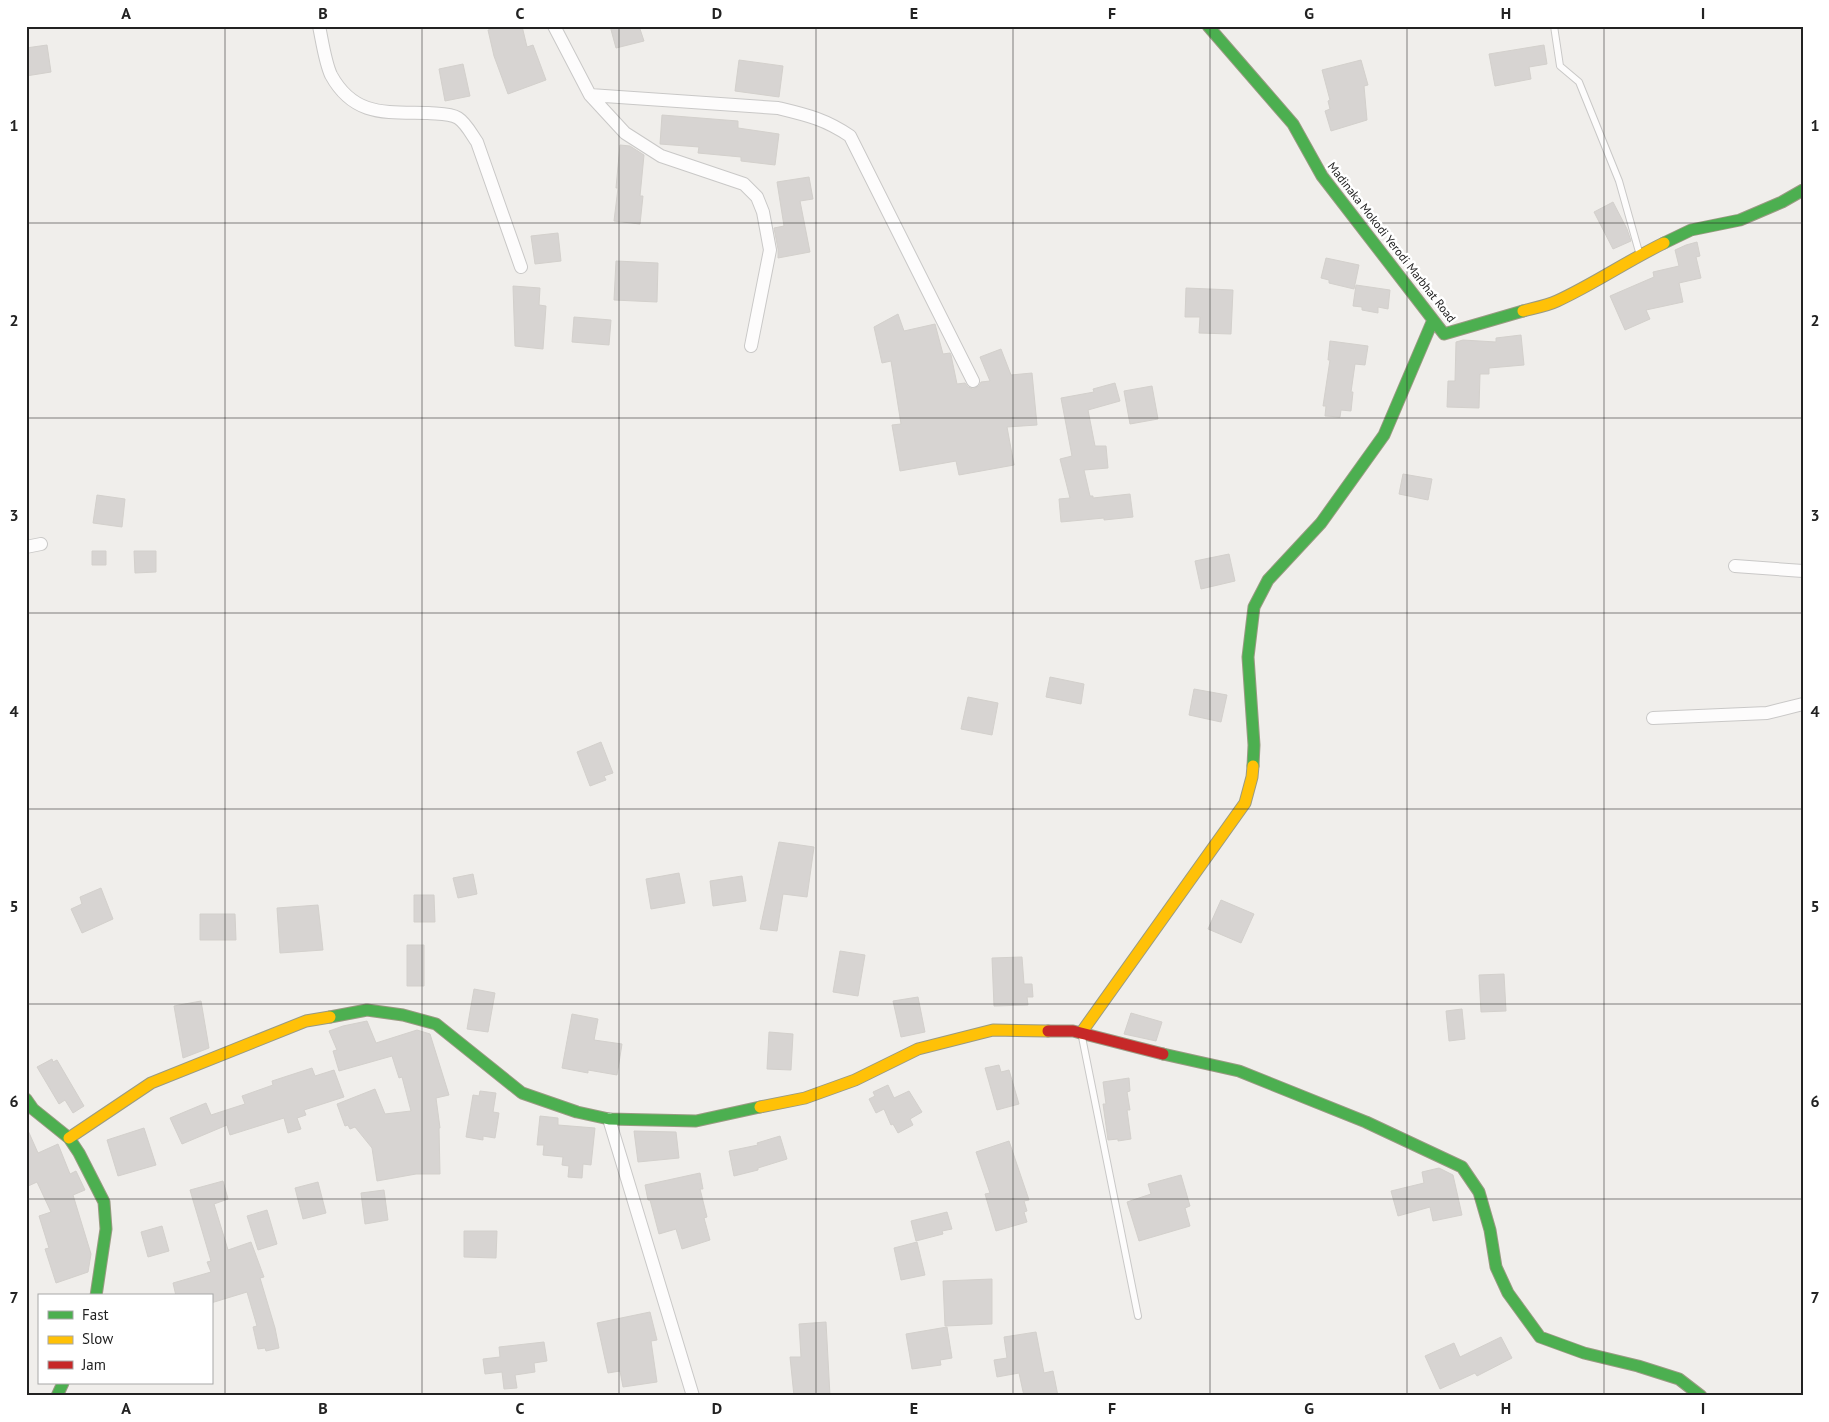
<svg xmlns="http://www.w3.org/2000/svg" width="1829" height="1422" font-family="'PT Sans',sans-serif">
<rect width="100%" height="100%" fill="#f0eeeb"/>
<path fill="#d7d4d2" stroke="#d3d0cc" d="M505,26H522L527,47L533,45L546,80L508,94L494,56L488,30Z
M610,26H639L644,41L616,48Z
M47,45L51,72L26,76V48Z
M1544,45L1547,64L1529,67L1531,79L1495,86L1489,54Z
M739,60L783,66L779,97L735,91Z
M1361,60L1368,85L1364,86L1367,120L1331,131L1325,111L1330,109L1328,101L1330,100L1322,70Z
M463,64L470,96L445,101L439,69Z
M662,115L738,121V128L779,134L775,165L741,161V157L698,153L699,147L660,144Z
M620,145L630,146L644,155L640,196H643L640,224L614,221L618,188H616Z
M809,177L813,199L800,201L810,252L778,258V249L774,228L784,226L777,182Z
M1613,202L1627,229L1631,241L1613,249L1594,212Z
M558,233L561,261L535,264L531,236Z
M1697,242L1700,256L1696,257L1701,278L1679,283L1683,302L1646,310L1650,319L1625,330L1610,296L1654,277L1653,272L1679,266L1675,250L1686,245Z
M1326,258L1359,265L1354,289L1329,283V280L1321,278Z
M616,261L658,263L657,302L614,300Z
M1356,285L1390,290L1388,309L1378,307V313L1362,310V307L1353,306Z
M513,286L540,288L539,305L546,306L543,349L515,346Z
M1186,288L1233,290L1231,334L1199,333L1200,317H1185Z
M898,314L904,331L935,324L943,354L950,353L951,355L957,384L965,383L968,387L973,389L979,386L981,382L990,381L980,357L1001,349L1011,375L1032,373L1037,425L1007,427L1014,465L959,475L956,461L900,471L892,425L901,424L891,361L882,363L874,327Z
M574,317L611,320L609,345L572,342Z
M1521,335L1524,365L1489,368V374H1480L1479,408L1447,407L1448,381H1455L1456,342L1463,340L1496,342V338Z
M1330,341L1368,346L1365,365L1355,364L1351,392H1353L1351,411L1341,410L1340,417L1325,416L1326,406H1323L1330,360H1328Z
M1115,383L1120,401L1088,410L1095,446H1106L1108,468L1084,470L1090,496H1093V498L1130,494L1133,517L1104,520V518L1061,522L1059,499L1070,498L1060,459L1072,456L1061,398L1094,392L1093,389Z
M1152,386L1158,419L1130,424L1124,391Z
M1403,474L1432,479L1428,500L1399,494Z
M97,495L125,499L122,527L93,523Z
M92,551H106V565H92Z
M134,551H156V572L135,573Z
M1229,554L1235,581L1201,589L1195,561Z
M1050,677L1084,684L1081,704L1046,697Z
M1194,689L1227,695L1221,722L1189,715Z
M968,697L998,703L992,735L961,729Z
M601,742L613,773L604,776L606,780L590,786L577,752Z
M779,842L814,847L807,897L783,894L777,931L760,929Z
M679,873L685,903L651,909L646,879Z
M473,874L477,894L458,898L453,878Z
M742,876L746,901L713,906L710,881Z
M101,888L113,919L82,933L71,909L82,904L80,897Z
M414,895H434L435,922H414Z
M1221,900L1254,914L1241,943L1208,929Z
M318,905L323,950L280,953L277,908Z
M200,914H235L236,940H200Z
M407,945H424V986H407Z
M840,951L865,955L858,996L833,992Z
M1022,957L1024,984H1032L1033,997H1027L1028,1005L994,1006L992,958Z
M1504,974L1506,1011L1481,1012L1479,975Z
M474,989L495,993L488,1032L467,1029Z
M918,997L925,1032L901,1037L893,1001Z
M201,1001L209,1048L183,1058L174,1006Z
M1462,1009L1465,1039L1449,1041L1446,1011Z
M1131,1013L1162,1022L1156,1041L1124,1034Z
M572,1014L598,1019L594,1040L622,1044L617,1075L588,1070V1073L562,1068Z
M367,1021L376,1043L417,1030L430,1034L449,1095L436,1098L440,1128H439L440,1174H416L377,1181L372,1148L355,1127L350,1129L348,1125L345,1126L337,1104L375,1089L385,1114L411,1111L402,1077L399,1078L392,1056L339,1071L333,1051L337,1050L329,1031L343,1026Z
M769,1032L793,1034L791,1070L767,1069Z
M52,1059L53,1062L57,1060L84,1106L73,1113L65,1100L59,1104L37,1067Z
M999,1065L1001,1072L1009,1070L1019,1104L997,1110L985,1068Z
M312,1068L315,1076L334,1070L344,1097L304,1110L306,1115L297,1118L301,1129L288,1133L284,1118L230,1135L227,1125L182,1144L170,1118L206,1103L211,1115L245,1104L242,1096L273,1085L272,1081Z
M1129,1078L1130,1091L1127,1092L1130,1110H1127L1131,1139L1118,1141V1139L1108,1140L1103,1104H1106L1103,1082Z
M888,1085L894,1098L909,1091L922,1112L910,1119L913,1125L898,1133L893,1124L891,1125L884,1109L876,1113L869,1099L875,1096L873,1092Z
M480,1091L496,1093L493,1112L499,1113L495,1138L483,1136V1140L466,1137L473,1095L479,1096Z
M540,1116L558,1118V1125L595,1128L591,1165L583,1164L582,1178L568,1177L569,1166L562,1165L563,1157L543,1155L544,1145H537Z
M26,1126L38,1153L58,1144L70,1174L76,1171L85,1190L73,1195L91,1254L88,1272L56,1283L45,1249L49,1248L39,1216L51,1212L37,1182L26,1187Z
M144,1128L156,1165L118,1176L107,1140Z
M634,1131L676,1132L679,1158L638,1162Z
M780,1136L787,1159L758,1168V1170L734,1176L729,1151L758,1145L757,1143Z
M1009,1141L1029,1200L1024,1201L1027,1211L1024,1212L1027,1222L996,1231L985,1194L990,1193L976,1152Z
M1439,1168L1453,1175L1462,1215L1433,1221L1430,1207L1398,1216L1391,1191L1424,1183L1422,1172Z
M700,1173L703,1189H700L707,1217L704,1218L710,1240L682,1249L676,1229L659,1234L650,1200H648L645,1185Z
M1181,1175L1190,1206L1185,1208L1190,1226L1139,1241L1127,1202L1151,1194L1148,1184Z
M223,1181L228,1199L214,1204L228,1250L251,1242L264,1277L260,1278L275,1328L279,1348L266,1351L265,1348L258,1349L253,1327L257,1326L247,1292L211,1303V1296H176L173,1283L211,1272L207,1262L211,1261L190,1190Z
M318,1182L326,1213L303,1219L295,1188Z
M384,1190L388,1220L365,1224L361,1193Z
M267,1210L277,1244L258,1250L247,1216Z
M947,1212L952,1229L942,1231L943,1234L916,1241L911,1221Z
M162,1226L169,1251L148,1257L141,1232Z
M464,1231H497L496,1258L464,1257Z
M917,1242L925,1275L901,1280L894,1248Z
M992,1279V1324L945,1326L943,1281Z
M650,1312L657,1340L651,1341L657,1382L623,1387L620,1371L608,1373L597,1323Z
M826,1322L830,1396H794L790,1357H801L799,1324Z
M947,1327L952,1358L940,1360L941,1365L912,1369L906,1334Z
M1036,1332L1044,1373L1053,1371L1058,1396H1024L1019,1373L997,1377L994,1360L1007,1358L1004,1337Z
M1501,1337L1512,1358L1477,1376L1475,1373L1440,1389L1425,1356L1454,1343L1460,1357Z
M544,1342L547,1361L534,1363L535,1372L515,1375L517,1388L504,1389L502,1372L485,1374L483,1359L500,1357L499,1347Z"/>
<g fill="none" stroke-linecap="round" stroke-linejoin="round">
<defs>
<path id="lane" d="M1554,26L1560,66L1579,82L1619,181L1639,252
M1082,1037L1138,1316"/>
<path id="street" d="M319,26C322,40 325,62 331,75C354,117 386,112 428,113C437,114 450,113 458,118C466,123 472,135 477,142L521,267
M554,26L590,95L625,133L661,156L744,184L757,197L763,212L770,250L751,346
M590,95L778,108C807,115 825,119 850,136L973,381
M26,547L41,544
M1735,566L1803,571
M1653,718L1767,713L1803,704
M609,1119L693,1396"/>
<path id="fast" d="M1208,26L1293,124L1322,176L1444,334L1523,311
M1664,243L1691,230L1740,220L1782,202L1803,190
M1253,766L1254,745L1248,657L1254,607L1268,580L1321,523L1384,435L1433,320
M330,1017L367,1010L403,1015L436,1024L522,1093L577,1112L609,1119L696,1121L760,1107
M1163,1054L1239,1071L1366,1122L1462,1167L1479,1192L1490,1230L1496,1267L1508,1293L1540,1337L1584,1353L1638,1366L1679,1379L1701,1396
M26,1099L33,1109L69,1138L79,1153L104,1202L106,1229L96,1296
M57,1396L63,1383"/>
<path id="slow" d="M1523,311C1534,308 1546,306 1557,301C1594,284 1627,261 1664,243
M1081,1033L1245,803L1252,777L1253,766
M760,1107L805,1098L855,1080L918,1049L993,1030L1048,1031
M69,1138L151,1083L306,1021L330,1017"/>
<path id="jam" d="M1048,1031H1073L1163,1054"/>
</defs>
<use href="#lane" stroke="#c9c8c7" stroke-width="8"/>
<use href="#street" stroke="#c9c8c7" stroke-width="14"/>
<use href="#fast" stroke="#999a82" stroke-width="13"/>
<use href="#slow" stroke="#999a82" stroke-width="13"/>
<use href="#jam" stroke="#999a82" stroke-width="13"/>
<use href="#lane" stroke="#fdfcfc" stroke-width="6"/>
<use href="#street" stroke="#fdfcfc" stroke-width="12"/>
<use href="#fast" stroke="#4caf50" stroke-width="11"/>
<use href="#slow" stroke="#ffc107" stroke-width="11"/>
<use href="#jam" stroke="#c62828" stroke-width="11"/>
</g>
<path fill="none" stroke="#222" stroke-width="1" stroke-opacity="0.55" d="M225,26V1396M422,26V1396M619,26V1396M816,26V1396M1013,26V1396M1210,26V1396M1407,26V1396M1604,26V1396M26,223H1803M26,418H1803M26,613H1803M26,809H1803M26,1004H1803M26,1199H1803"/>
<g text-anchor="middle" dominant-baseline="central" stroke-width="5" stroke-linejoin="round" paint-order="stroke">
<g font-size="12" fill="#222" stroke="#fff">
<text transform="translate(1392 242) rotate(52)">Madinaka Mokodi Yerodi Marbhat Road</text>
</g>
</g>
<rect width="1829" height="1422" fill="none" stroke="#ffffff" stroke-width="55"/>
<rect x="38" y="1294" width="175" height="90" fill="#ffffff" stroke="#a7a7a7"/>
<rect x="48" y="1311" width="25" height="8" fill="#4caf50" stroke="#a7a7a7"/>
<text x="82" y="1320" font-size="15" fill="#222222">Fast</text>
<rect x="48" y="1336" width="25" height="8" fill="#ffc107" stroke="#a7a7a7"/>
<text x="82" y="1344" font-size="15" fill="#222222">Slow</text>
<rect x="48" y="1361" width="25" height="8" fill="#c62828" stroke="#a7a7a7"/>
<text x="82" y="1370" font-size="15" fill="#222222">Jam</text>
<rect x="28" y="28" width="1774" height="1366" fill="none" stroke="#222" stroke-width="2"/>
<g font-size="16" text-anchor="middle" font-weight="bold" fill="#222">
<text x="126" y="19">A</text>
<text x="323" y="19">B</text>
<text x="520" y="19">C</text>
<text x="717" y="19">D</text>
<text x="914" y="19">E</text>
<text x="1112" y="19">F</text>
<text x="1309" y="19">G</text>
<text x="1506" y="19">H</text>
<text x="1703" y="19">I</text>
<text x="14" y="131">1</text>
<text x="1815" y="131">1</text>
<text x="14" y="326">2</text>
<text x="1815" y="326">2</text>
<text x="14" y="521">3</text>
<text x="1815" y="521">3</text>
<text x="14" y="717">4</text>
<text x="1815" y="717">4</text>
<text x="14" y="912">5</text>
<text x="1815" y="912">5</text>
<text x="14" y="1107">6</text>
<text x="1815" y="1107">6</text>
<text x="14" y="1303">7</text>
<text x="1815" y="1303">7</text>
<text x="126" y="1414">A</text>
<text x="323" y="1414">B</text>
<text x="520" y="1414">C</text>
<text x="717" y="1414">D</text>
<text x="914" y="1414">E</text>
<text x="1112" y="1414">F</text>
<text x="1309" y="1414">G</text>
<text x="1506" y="1414">H</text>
<text x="1703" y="1414">I</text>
</g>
</svg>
